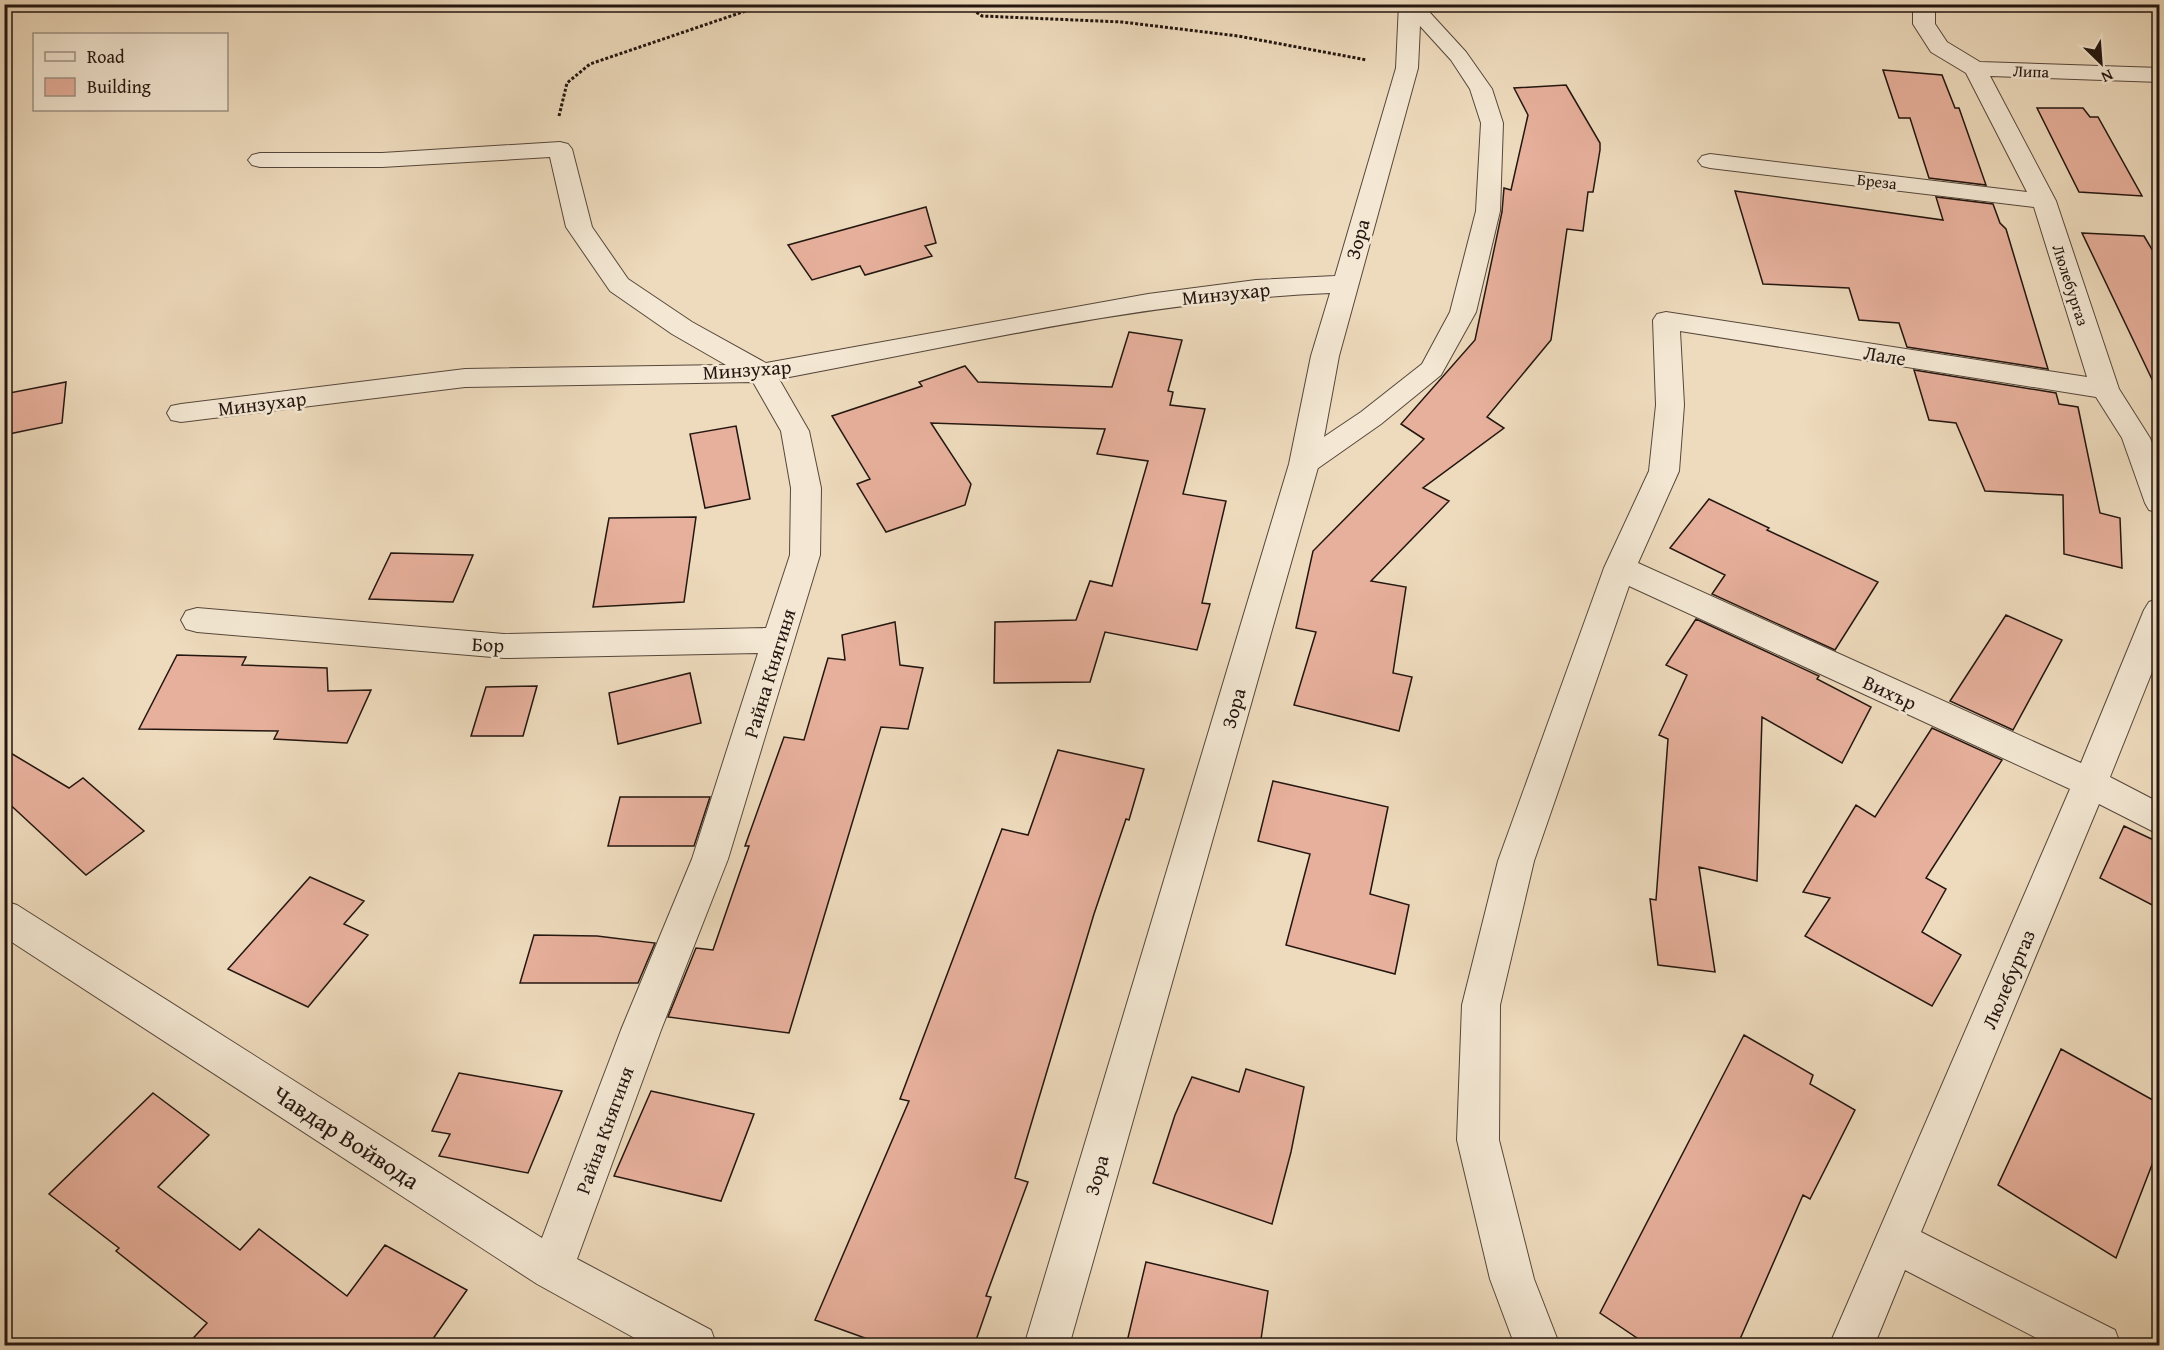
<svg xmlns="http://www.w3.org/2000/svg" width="2164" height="1350" font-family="'Gentium Book Plus',serif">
<rect width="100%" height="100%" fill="#eedbbd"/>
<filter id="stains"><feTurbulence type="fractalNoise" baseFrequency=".00333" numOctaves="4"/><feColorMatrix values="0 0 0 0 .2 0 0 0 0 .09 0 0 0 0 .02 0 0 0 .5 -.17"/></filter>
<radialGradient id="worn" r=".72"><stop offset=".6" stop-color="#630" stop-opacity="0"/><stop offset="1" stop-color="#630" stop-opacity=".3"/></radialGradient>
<path fill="#e7b09c" stroke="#231610" stroke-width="1.5" d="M1883,70L1942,75L1955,108H1959L1986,185L1929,178L1910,118H1899Z
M1566,85L1600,143V150L1593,192H1588L1583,231L1567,229L1551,340L1487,417L1504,428L1423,488L1449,501L1371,581L1406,587L1393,673L1412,677L1399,731L1294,705L1316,632L1296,628L1313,551L1424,439L1401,424L1475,340L1502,212L1504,188L1511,190L1528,115L1514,88Z
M2037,108H2083L2090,117H2098L2142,196L2079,192Z
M1735,191L1943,220L1936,197L1993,204L2000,223L2006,229L2048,369L1907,347L1899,323L1859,320L1849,288L1763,284Z
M926,207L936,243L925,246L932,256L865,275L860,266L812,280L788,245Z
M2082,233L2144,236L2160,263V396Z
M1129,332L1182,340L1168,391L1173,392L1170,405L1205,409L1183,494L1226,501L1202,603L1210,604L1197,650L1105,632L1090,682L994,683L995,622L1076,620L1090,581L1112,586L1148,461L1097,454L1105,429L931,423L971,484L965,505L886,532L857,484L870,479L832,416L922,386L919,382L965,366L978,382L1112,387Z
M1914,370L2056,393L2059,404L2078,407L2100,513L2120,518L2122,568L2064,554L2063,495L1985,491L1956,423L1929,420Z
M66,382L62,423L4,435V394Z
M736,426L750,499L705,508L690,434Z
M1709,499L1769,528L1767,530L1878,582L1835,650L1712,594L1725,575L1670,548Z
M696,517L684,602L593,607L609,518Z
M391,553L473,555L453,602L369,599Z
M2006,615L2062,640L2013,730L1950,701Z
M1696,619L1819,676L1817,679L1871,707L1842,763L1762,717L1757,881L1699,867L1715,972L1658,965L1650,899L1656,900L1668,739L1659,735L1687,675L1666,665Z
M895,622L900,665L923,668L908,729L881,727L789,1033L668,1017L696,948L713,950L749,846H745L784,737L804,740L828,658L845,660L842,635Z
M177,655L246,657L242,665L327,668L328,691L371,690L347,743L274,739L278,731L139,729Z
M690,673L701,723L618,744L609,693Z
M537,686L523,736H471L486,687Z
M1932,728L2002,760L1926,878L1946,889L1922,932L1961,955L1932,1006L1805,936L1830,898L1803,892L1856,805L1875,817Z
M4,749L69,788L83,778L144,831L86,875L4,799Z
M1058,750L1144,769L1129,820L1126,819L1094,914L1015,1178L1028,1182L986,1296L991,1297L974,1346H887L815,1320L909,1101L900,1099L1002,829L1028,835Z
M1273,781L1388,807L1370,894L1409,905L1395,974L1286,945L1310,854L1258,841Z
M620,797H710L694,846H608Z
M2124,826L2160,843V909L2100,878Z
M310,877L364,901L344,924L368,935L308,1007L228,969Z
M534,935L597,936L655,943L638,983H520Z
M1744,1035L1813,1075L1810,1084L1855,1110L1810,1199L1803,1195L1737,1346H1649L1600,1313Z
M2061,1049L2160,1104V1144L2116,1258L1998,1185Z
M1246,1069L1304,1087L1291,1152L1272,1224L1153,1183L1175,1115L1192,1077L1239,1092Z
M459,1073L562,1091L528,1173L439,1156L450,1134L432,1131Z
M651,1091L754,1114L721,1201L614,1176Z
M153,1093L209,1135L158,1187L240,1250L259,1229L347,1296L385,1245L467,1290L428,1346H186L207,1323L116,1251L119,1248L49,1194Z
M1146,1262L1268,1291L1260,1346H1126Z"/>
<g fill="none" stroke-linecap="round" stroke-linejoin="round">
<defs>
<path id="lane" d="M1400,4H1422L1466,52L1492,89L1503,123L1500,211L1476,312L1441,375L1381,424L1314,471L1304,474L1294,471L1290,464L1294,457L1361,412L1422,364L1450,312L1476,211L1481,123L1470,89L1451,60Z"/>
<path id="street" d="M1399,4H1421L1418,68L1339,356L1319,464L1069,1346H1024L1289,464L1311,356L1330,293C1144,301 961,345 779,379L809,431L821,488L820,555L728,859L661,1030L577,1259L711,1330L717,1346H649L537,1284L4,937V901L17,905L542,1238L621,1030L692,859L758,653L504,658L197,632L186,629L181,620L186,611L197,608L504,634L766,628L790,555L791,488L781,431L753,382L465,387L181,422L171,420L167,413L171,406L181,404L465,369L726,365L672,334L610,291L566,227L550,157L382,167H260L252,165L248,160L252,155L260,153H382L560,142L568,144L572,149L592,227L628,279L692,322L766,363L1148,294L1256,280L1335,276L1396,68Z
M1913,4H1935V24L1947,42L1980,62L2160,68V82L1990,76L2056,201L2119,389L2150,438L2160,462V513L2149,510L2145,503L2122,438L2096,397L1680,331L1684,405L1679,471L1638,563L2081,763L2144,610L2149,602L2160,598V652L2110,777L2160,803V835L2099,804L1921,1232L2115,1330L2121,1346H2052L1905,1270L1874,1346H1829L2070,789L1629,586L1534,861L1500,1005L1499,1140L1534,1279L1560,1346H1515L1490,1279L1457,1140L1462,1005L1498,861L1604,568L1649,471L1656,405L1653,320L1657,314L1666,312L2087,377L2034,207L1710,168L1702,166L1698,161L1702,156L1710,154L2027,192L1966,73L1931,52L1913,24Z"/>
</defs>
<use href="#lane" stroke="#56473b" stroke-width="2"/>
<use href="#street" stroke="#56473b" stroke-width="2"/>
<path stroke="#231610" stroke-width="3" stroke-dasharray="3 2" stroke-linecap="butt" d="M964,4L982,16L1122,22L1238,36L1367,60
M559,116L567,83L590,64L766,4"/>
<use href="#lane" fill="#f4e8d4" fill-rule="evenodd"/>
<use href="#street" fill="#f4e8d4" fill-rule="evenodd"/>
</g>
<g text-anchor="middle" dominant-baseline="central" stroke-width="5" stroke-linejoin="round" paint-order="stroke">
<g font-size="16" fill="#231610" stroke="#f4e8d4">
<text transform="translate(2031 71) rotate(2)">Липа</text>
<text transform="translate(1877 181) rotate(7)">Бреза</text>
<text transform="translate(2071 285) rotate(72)">Люлебургаз</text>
</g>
<g font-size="20" fill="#231610" stroke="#f4e8d4">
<text transform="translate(1357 239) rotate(-74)">Зора</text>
<text transform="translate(1226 293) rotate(-6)">Минзухар</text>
<text transform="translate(1885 355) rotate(9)">Лале</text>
<text transform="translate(747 369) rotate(-4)">Минзухар</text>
<text transform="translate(262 403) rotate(-7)">Минзухар</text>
<text transform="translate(488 644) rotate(3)">Бор</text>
<text transform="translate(769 673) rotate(-73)">Райна Княгиня</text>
<text transform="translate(1890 692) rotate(25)">Вихър</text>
<text transform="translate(1233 708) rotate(-74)">Зора</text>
<text transform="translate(2008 979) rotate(-67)">Люлебургаз</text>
<text transform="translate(604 1130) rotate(-70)">Райна Княгиня</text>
<text transform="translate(1096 1175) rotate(-74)">Зора</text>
</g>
<g font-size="24" fill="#231610" stroke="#f4e8d4">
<text transform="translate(346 1137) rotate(33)">Чавдар Войвода</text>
</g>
</g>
<rect width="2164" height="1350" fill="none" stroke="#eedbbd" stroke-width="24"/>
<rect x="6" y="6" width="2152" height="1338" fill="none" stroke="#231610" stroke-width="3"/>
<rect x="12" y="12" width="2140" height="1326" fill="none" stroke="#231610" stroke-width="1.5"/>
<rect x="33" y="33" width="195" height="78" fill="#f4e8d4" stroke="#a09486" stroke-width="1.5"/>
<rect x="45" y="52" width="30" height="9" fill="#f4e8d4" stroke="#a09486" stroke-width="1.5"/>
<text x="87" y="63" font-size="18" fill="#231610">Road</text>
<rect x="45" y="78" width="30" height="18" fill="#e7b09c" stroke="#a09486" stroke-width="1.5"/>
<text x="87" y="93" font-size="18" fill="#231610">Building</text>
<g transform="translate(2101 63) rotate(155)" stroke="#f4e8d4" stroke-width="4.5" paint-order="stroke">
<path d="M0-4.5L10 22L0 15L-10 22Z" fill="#231610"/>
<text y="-9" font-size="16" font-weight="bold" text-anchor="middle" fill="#231610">N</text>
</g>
<rect width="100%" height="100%" filter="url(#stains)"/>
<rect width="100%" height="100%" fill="url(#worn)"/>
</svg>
